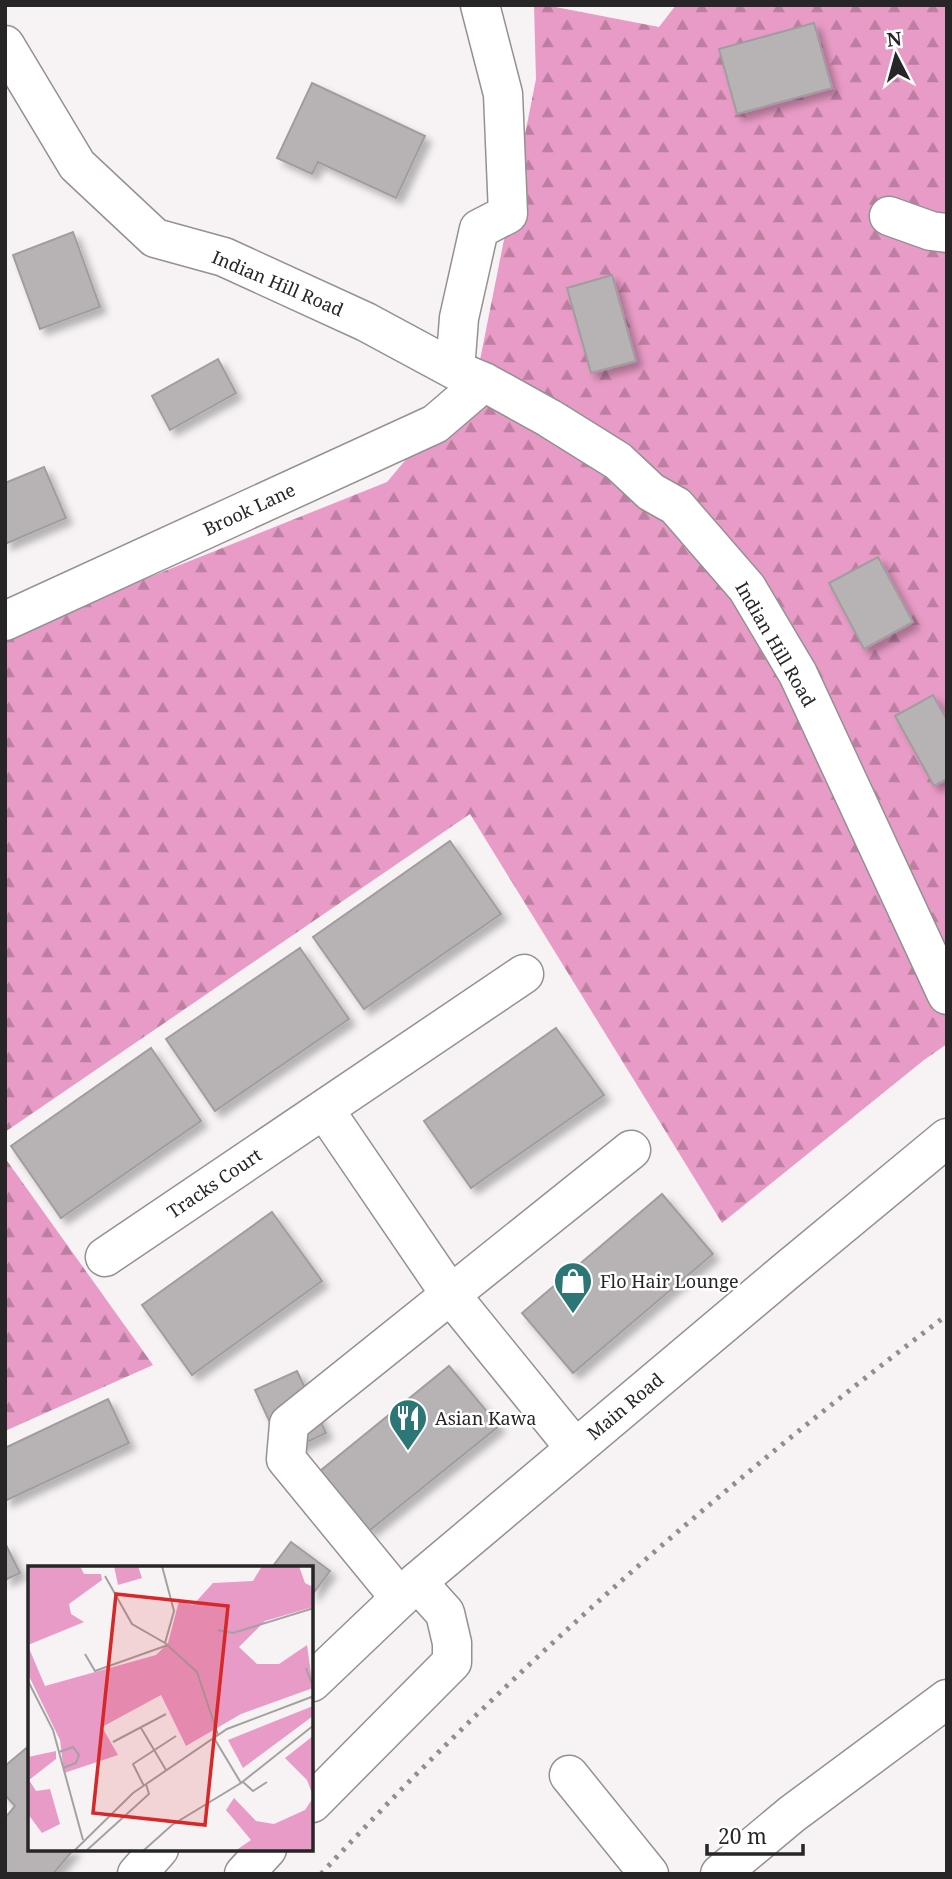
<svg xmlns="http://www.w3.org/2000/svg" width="952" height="1879" font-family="'Noto Serif',serif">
<defs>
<pattern id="forest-firs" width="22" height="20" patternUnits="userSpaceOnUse" patternTransform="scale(1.75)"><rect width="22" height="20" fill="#e89bc6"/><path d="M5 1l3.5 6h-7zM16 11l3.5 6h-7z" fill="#bc7ea1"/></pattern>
<filter id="shadow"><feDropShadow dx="6" dy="6" stdDeviation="3.5" flood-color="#0004"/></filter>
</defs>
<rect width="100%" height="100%" fill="#f7f3f5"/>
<path fill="url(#forest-firs)" d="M534,5H545L659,27L676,5H947V1044L924,1060L722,1223L470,814L5,1132V635L387,482L477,375L536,79Z
M5,1158L153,1365L5,1431Z"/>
<path fill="#b7b3b5" stroke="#a19d9f" stroke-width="2" filter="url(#shadow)" d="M814,23L832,88L737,114L719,49Z
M312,83L425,136L396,198L318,162L312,174L277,158Z
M73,232L100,307L40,329L13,255Z
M612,275L636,361L591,373L567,288Z
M218,359L236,393L170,430L152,396Z
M44,467L66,518L5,544V483Z
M878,557L913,622L864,649L829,583Z
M933,695L947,720V779L934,786L895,716Z
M450,841L501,914L364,1009L313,937Z
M300,948L349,1019L215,1111L166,1039Z
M556,1028L604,1095L471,1188L424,1121Z
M151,1048L201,1121L61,1218L11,1146Z
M662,1194L713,1254L573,1373L522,1313Z
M272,1212L322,1281L192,1375L142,1305Z
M449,1366L499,1426L369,1531L320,1471Z
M297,1371L326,1433L284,1453L255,1390Z
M108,1399L129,1443L5,1501V1448Z
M291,1542L330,1571L312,1595V1568L273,1566Z
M5,1543L20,1573L5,1580Z
M30,1745V1849H74L53,1874H5V1818L15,1806L5,1795V1766Z"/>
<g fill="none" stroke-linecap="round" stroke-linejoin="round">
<defs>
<path id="minor" d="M480,5L503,94L508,214L479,229L459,318L455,370L484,382L549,418L618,461L651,492L676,506L747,588L798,674L947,995
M5,45L77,165L155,238L224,257L366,322L455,370
M889,216L931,231L947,233
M5,621L435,424L484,382
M324,1109L450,1294L575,1448
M105,1257L524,974
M400,1598L286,1459L289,1424L631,1150
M569,1775L649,1874
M312,1803L452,1662V1643L445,1613L417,1582
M244,1874L267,1849
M720,1874L792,1814L947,1699"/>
<path id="major" d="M312,1682L417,1582L785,1272L947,1138
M137,1874L159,1849"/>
</defs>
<use href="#minor" stroke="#959193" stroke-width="41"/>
<use href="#major" stroke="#959193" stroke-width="41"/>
<use href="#minor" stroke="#fff" stroke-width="38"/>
<use href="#major" stroke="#fff" stroke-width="38"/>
<path stroke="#918e90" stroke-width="5" stroke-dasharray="3.5 7" stroke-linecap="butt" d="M321,1874C511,1668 724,1484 947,1315"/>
</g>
<defs>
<symbol id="shop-pin" viewBox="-11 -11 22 30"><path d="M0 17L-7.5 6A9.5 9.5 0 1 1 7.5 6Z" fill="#2c7676" stroke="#fff"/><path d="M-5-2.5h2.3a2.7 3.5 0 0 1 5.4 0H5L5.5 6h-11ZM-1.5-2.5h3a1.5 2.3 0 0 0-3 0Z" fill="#fff"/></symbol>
<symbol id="restaurant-pin" viewBox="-11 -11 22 30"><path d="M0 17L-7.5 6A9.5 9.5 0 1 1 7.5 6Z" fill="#2c7676" stroke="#fff"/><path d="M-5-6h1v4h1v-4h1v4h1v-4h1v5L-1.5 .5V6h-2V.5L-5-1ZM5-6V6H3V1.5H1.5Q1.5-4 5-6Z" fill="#fff"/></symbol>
</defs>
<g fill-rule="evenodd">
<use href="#shop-pin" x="551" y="1259" width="44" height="60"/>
<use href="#restaurant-pin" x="386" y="1396" width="44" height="60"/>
</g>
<g text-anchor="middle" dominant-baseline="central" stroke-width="5" stroke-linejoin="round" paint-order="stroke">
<g font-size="18" fill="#272526" stroke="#fff">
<text transform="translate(278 283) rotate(23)">Indian Hill Road</text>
<text transform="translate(249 509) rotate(-25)">Brook Lane</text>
<text transform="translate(776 644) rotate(60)">Indian Hill Road</text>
<text transform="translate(214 1183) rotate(-34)">Tracks Court</text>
<text transform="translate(625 1406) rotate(-40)">Main Road</text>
</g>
<g font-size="18" fill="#272526" stroke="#fff" text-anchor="start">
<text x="600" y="1281">Flo Hair Lounge</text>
<text x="435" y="1418">Asian Kawa</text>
</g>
</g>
<g transform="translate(28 1566)">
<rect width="285" height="285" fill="#f7f3f5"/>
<path d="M0,0H52L56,8H73L74,14L41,38L43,48L56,56L0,79ZM86,0H110L114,12L90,19ZM234,0H271L277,17L285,21V41L237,55L211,81L229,98H251L279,79L285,122L213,148L158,180L133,129L74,161L90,189L36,207L32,174L0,108V80L17,120L128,89L140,77L151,35L165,39L185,17L225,15ZM285,140V150L215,202L200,174ZM285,170V230L279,214L257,192ZM28,185V193L1,214L8,225L22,223L32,258L14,267L0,248V191ZM206,232L228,255L246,258L277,244L285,232V285H207L223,274L198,244Z" fill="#e89bc6"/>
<path fill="none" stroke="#a4a1a2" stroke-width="2" d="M134,0L146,45L137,77L169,106L190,169M77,10L104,58L137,77M190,64L205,67L286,42M57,88L67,105L140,79M278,102L286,123M0,115L25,164L55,274M113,162L138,204M186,172L213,217L286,159M85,176L138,148M31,186L45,181L51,189L48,197L35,202M215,216L225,225L239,216M116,220L105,198L148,170M46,285L105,227L199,163L286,130M58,285L121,228L118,218M115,285L144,259L213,217"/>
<path fill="#d62828" fill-opacity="0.15" stroke="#d62828" stroke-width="3.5" d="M88,28L200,40L177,259L65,247Z"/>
<rect width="285" height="285" fill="none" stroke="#272526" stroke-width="3.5"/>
</g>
<rect width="952" height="1879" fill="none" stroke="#272526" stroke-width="14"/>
<g transform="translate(896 56) rotate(354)" stroke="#ffffff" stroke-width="5" paint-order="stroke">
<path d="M0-5L12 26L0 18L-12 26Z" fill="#272526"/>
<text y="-10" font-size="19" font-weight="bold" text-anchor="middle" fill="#272526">N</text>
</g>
<path d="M707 1844v10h96v-10" fill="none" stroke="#272526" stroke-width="3.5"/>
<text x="718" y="1844" font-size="21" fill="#272526" stroke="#ffffff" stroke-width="5" paint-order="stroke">20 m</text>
</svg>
